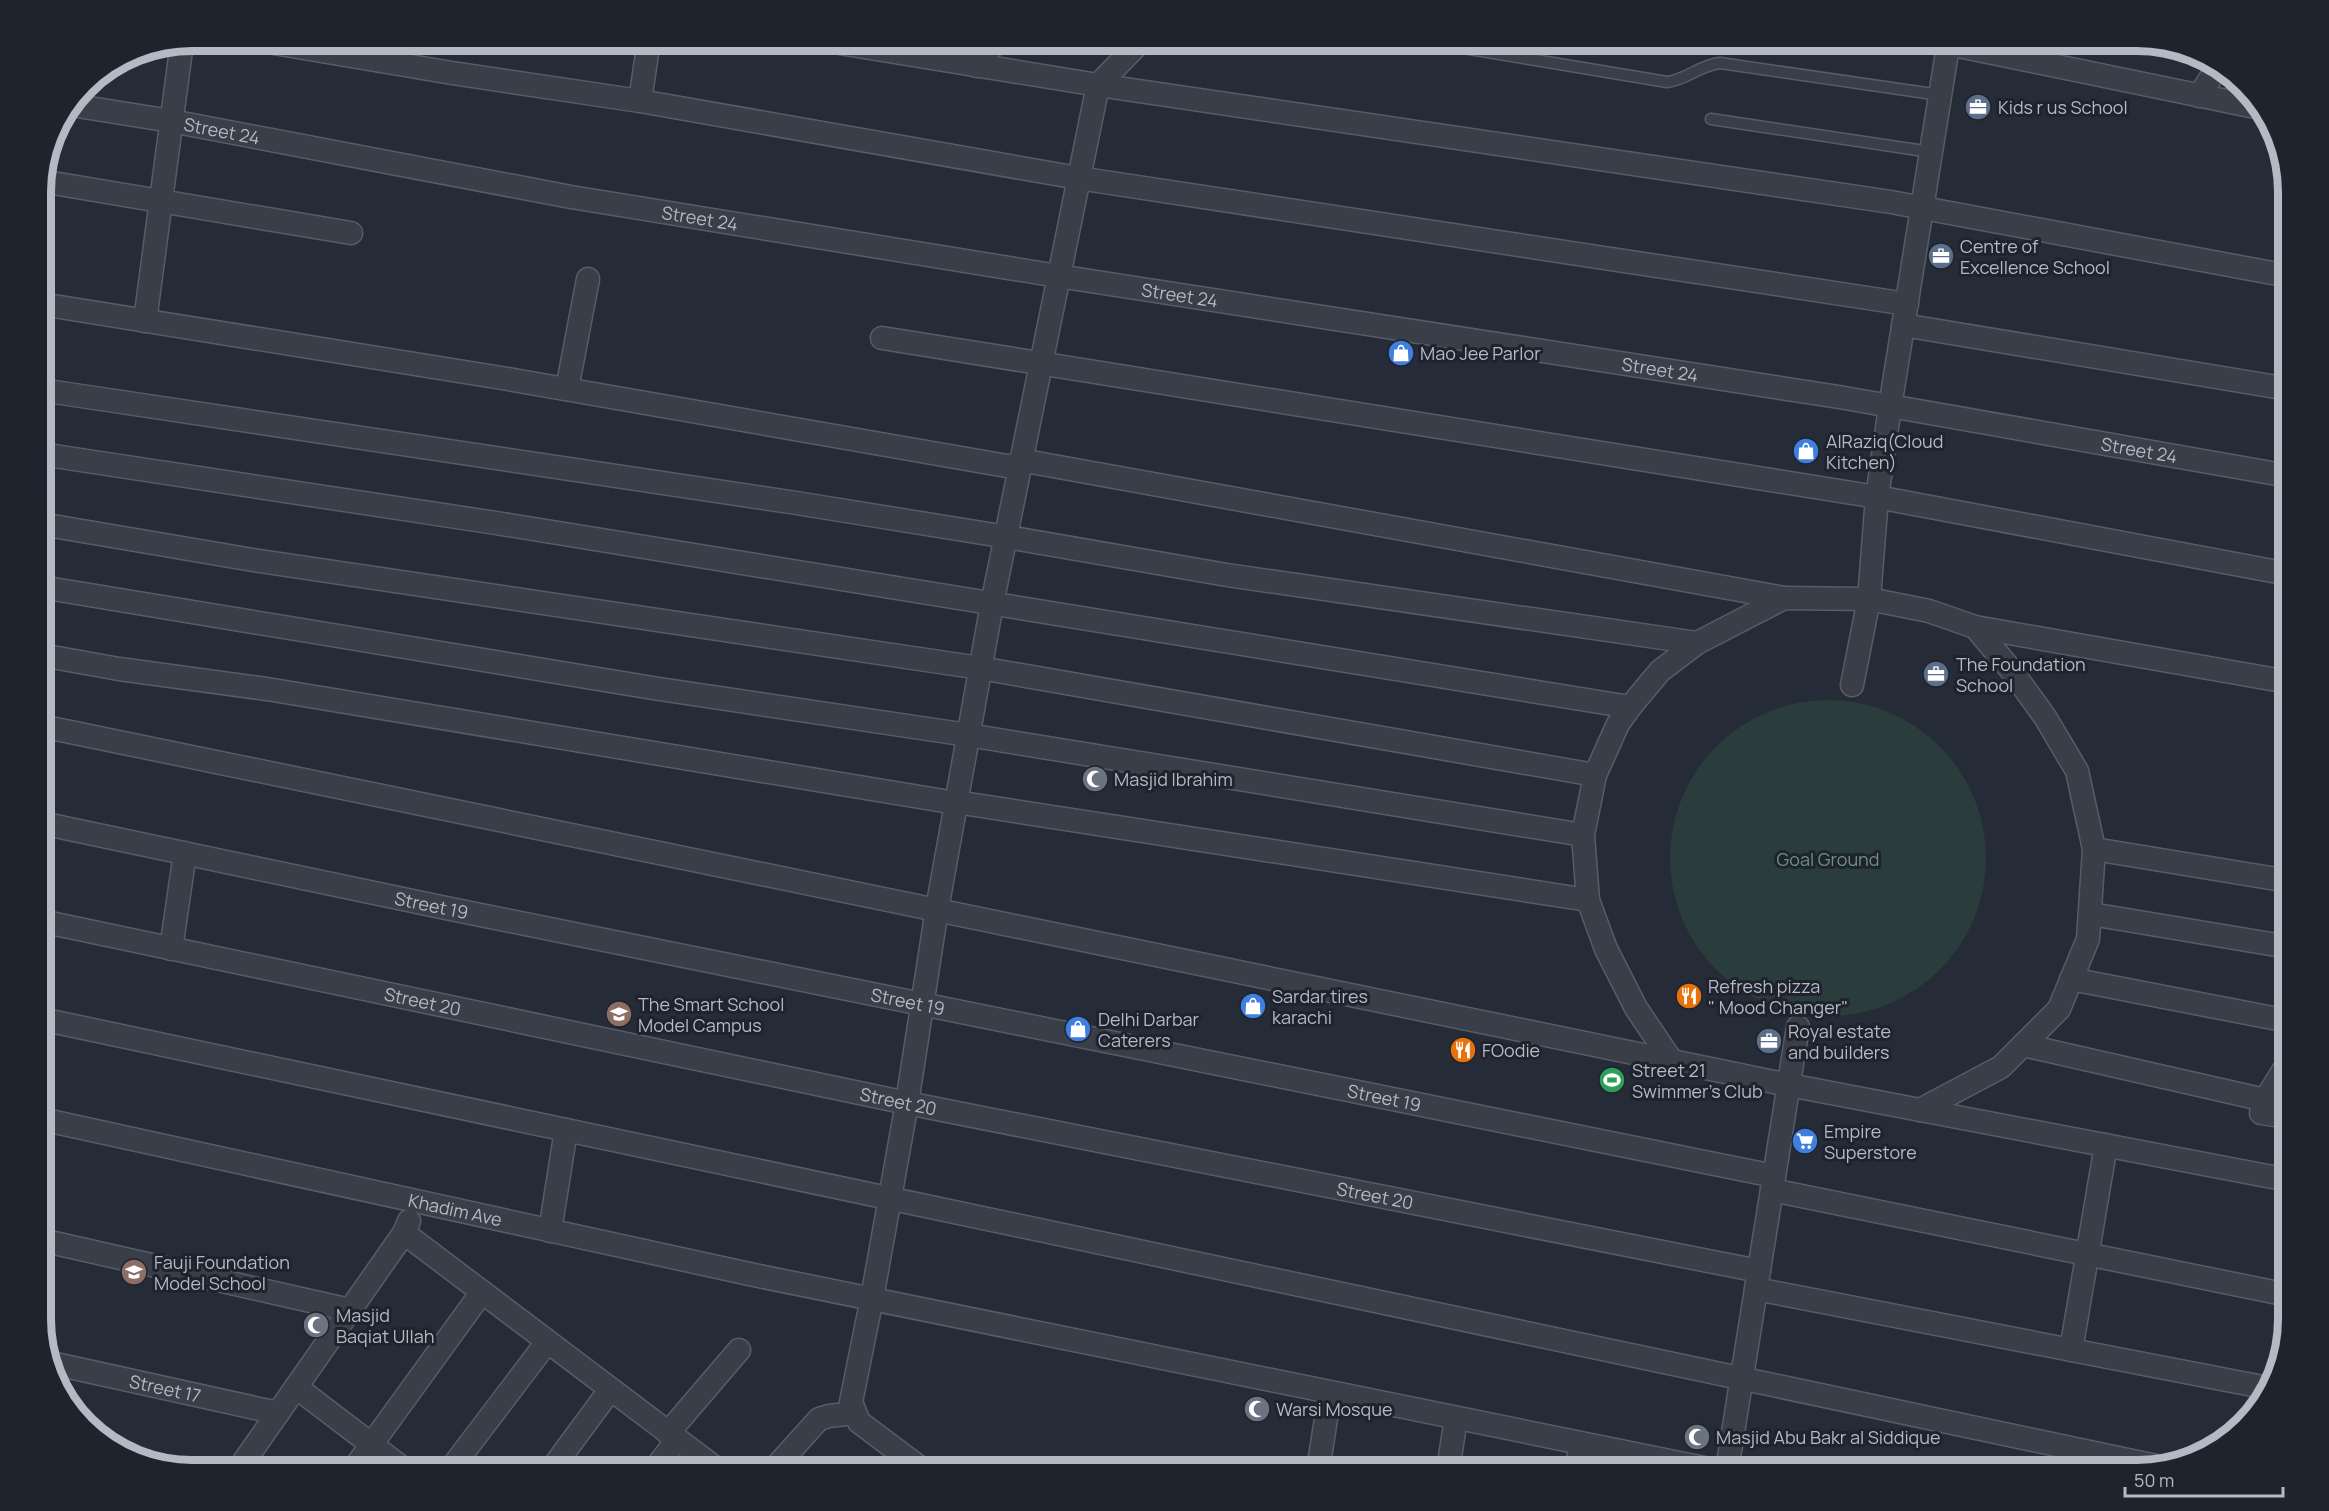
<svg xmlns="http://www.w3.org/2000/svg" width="2329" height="1511" font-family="Manrope,sans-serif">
<rect width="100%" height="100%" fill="#252c38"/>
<path fill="#2b3c3d" d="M1670 858a158 158 0 1 1 316 0a158 158 0 1 1-316 0Z"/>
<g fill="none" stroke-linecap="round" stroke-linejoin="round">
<defs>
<path id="service" d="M1415,40L1667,82C1686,80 1700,65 1720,63L1940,95
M1711,119L1931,152"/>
<g id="minor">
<path d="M256,40L452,73L640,101L1078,178L1907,304"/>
<path d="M821,40L1098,85L1891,202L2288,276"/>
<path d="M1949,44L2260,108"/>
<path d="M977,66L997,40"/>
<path d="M2199,96L2219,65"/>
<path d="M640,101L649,40"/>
<path id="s1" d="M71,105L171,121L571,197L1058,276L1839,397L2288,476"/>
<path d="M41,181L351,233"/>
<path d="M41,304L508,379L1018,468"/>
<path d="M145,321L182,42"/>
<path d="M1903,325L2288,389"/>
<path d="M882,338L1877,497L2288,574"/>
<path d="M567,389L588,279"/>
<path d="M41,390L790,502L1007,537L1227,575L1697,643"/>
<path d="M41,454L496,523L1630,707"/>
<path d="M1020,460L1784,598"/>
<path d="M41,524L253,560L980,668L1595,775"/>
<path d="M41,587L659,689L968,735L1583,835"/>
<path d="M1975,627L2288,682"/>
<path d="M41,655L119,669L267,689L956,803"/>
<path d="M1852,685L1869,599L1877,497L1890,407L1949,40"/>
<path d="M41,726L1789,1085L2288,1180"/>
<path d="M956,802L1588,900"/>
<path id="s2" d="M41,823L441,907L1774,1176"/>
<path d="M2094,849L2288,881"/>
<path d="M2091,914L2288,947"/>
<path id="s3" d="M41,921L907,1103L1759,1271"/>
<path d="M171,949L185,853"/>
<path d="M2071,979L2288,1021"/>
<path d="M41,1019L2156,1466"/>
<path d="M2023,1045L2265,1100"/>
<path d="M1671,1060L1636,1008L1606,949L1588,900L1583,835L1595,775L1618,724L1630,707L1660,671L1697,643L1784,598L1869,599L1929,611L1975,627L2011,670L2045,717L2077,771L2094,849L2088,939L2059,1009L2001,1067L1920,1110"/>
<path d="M2288,1063L2265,1100L2261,1113L2288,1117"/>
<path id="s4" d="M41,1119L754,1275L1714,1470"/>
<path d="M1772,1190L2288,1295"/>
<path d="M550,1231L566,1130"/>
<path d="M404,1233L718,1470"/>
<path d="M41,1240L350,1310"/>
<path d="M1756,1289L2268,1388"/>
<path d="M2071,1350L2106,1145"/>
<path id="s5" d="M51,1363L278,1413"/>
<path d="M296,1387L405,1470"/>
<path d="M668,1433L739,1350"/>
<path d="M238,1470L404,1233L409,1221"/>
<path d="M353,1470L482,1292"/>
<path d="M450,1470L547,1342"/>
<path d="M551,1470L610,1390"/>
<path d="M654,1470L677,1440"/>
<path d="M773,1470L819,1419L829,1416L855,1413"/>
<path d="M923,1470L859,1422L851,1402L872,1298L907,1103L937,909L992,604L1098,85L1142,40"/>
<path d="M1318,1470L1330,1393"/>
<path d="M1448,1470L1456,1418"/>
<path d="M1577,1470L1580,1444"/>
<path d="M1727,1470L1798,1027"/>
</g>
</defs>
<use href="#service" stroke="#575c67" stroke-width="13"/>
<use href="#minor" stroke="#575c67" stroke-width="25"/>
<use href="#service" stroke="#393e49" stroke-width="10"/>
<use href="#minor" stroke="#393e49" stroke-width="22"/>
</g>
<defs>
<symbol id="office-disc" viewBox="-11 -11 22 22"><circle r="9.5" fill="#5c6f8a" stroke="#1e232e"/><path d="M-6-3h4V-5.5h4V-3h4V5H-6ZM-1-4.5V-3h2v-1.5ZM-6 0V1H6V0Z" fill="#fff"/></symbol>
<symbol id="shop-disc" viewBox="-11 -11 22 22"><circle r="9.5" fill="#3f7fe0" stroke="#1e232e"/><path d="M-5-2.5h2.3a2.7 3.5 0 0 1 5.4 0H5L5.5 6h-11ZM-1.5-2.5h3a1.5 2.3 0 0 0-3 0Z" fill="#fff"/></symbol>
<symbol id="mosque-disc" viewBox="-11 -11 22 22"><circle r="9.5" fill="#6b7280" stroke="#1e232e"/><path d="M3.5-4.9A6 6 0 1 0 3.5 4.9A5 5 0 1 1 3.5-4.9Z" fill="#fff"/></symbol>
<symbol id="restaurant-disc" viewBox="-11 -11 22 22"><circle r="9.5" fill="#e8710a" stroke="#1e232e"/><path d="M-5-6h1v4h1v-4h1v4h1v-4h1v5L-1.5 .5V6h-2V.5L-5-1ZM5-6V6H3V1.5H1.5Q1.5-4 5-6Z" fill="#fff"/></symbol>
<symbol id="school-disc" viewBox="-11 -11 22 22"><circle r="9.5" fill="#8d6e63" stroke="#1e232e"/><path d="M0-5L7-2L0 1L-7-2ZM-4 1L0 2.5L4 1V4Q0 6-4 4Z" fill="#fff"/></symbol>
<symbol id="stadium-disc" viewBox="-11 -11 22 22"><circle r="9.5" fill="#2e9e5b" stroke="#1e232e"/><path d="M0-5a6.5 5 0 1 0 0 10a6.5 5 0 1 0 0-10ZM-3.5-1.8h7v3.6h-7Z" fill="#fff"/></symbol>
<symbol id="supermarket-disc" viewBox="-11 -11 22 22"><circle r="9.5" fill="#3f7fe0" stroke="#1e232e"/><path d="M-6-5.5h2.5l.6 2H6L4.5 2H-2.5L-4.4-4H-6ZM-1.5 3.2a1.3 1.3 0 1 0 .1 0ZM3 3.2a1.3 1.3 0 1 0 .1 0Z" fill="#fff"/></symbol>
</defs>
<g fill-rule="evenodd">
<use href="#office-disc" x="1963" y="92" width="30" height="30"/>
<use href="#office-disc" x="1926" y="241" width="30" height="30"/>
<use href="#shop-disc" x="1386" y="338" width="30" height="30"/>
<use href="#shop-disc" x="1791" y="436" width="30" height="30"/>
<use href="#office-disc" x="1921" y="659" width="30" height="30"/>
<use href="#mosque-disc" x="1080" y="764" width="30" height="30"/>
<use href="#restaurant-disc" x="1674" y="981" width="30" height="30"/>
<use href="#shop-disc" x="1238" y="991" width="30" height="30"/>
<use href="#school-disc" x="604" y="999" width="30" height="30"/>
<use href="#shop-disc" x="1063" y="1014" width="30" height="30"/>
<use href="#office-disc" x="1754" y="1026" width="30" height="30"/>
<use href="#restaurant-disc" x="1448" y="1035" width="30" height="30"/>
<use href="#stadium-disc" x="1597" y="1065" width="30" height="30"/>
<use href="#supermarket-disc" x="1790" y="1126" width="30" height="30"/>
<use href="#school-disc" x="119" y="1257" width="30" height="30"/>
<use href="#mosque-disc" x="301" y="1310" width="30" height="30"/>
<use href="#mosque-disc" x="1242" y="1394" width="30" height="30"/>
<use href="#mosque-disc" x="1682" y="1422" width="30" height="30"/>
</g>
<g text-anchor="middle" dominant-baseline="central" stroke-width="6" stroke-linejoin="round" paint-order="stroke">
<g font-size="18" fill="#b4b9c4" stroke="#1e232e" text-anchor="start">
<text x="1998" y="107">Kids r us School</text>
<text x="1960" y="246">Centre of<tspan x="1960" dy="21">Excellence School</tspan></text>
<text x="1420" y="353">Mao Jee Parlor</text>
<text x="1826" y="441">AlRaziq(Cloud<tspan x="1826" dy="21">Kitchen)</tspan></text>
<text x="1956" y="664">The Foundation<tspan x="1956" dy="21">School</tspan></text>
<text x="1114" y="779">Masjid Ibrahim</text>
<text x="1708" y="986">Refresh pizza<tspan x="1708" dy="21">" Mood Changer"</tspan></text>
<text x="1272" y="996">Sardar tires<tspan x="1272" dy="21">karachi</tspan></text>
<text x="638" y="1004">The Smart School<tspan x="638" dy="21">Model Campus</tspan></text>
<text x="1098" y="1019">Delhi Darbar<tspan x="1098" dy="21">Caterers</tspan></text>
<text x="1788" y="1031">Royal estate<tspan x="1788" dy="21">and builders</tspan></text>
<text x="1482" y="1050">FOodie</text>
<text x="1632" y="1070">Street 21<tspan x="1632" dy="21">Swimmer's Club</tspan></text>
<text x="1824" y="1131">Empire<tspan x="1824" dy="21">Superstore</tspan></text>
<text x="154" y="1262">Fauji Foundation<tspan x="154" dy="21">Model School</tspan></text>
<text x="336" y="1315">Masjid<tspan x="336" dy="21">Baqiat Ullah</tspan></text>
<text x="1276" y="1409">Warsi Mosque</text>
<text x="1716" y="1437">Masjid Abu Bakr al Siddique</text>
</g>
<g font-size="18" fill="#b4b9c4" stroke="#1e232e">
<text stroke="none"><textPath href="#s1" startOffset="153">Street 24</textPath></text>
<text stroke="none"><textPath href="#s1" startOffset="639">Street 24</textPath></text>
<text stroke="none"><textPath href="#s1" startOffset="1125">Street 24</textPath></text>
<text stroke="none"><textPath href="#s1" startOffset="1611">Street 24</textPath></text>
<text stroke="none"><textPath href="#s1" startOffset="2097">Street 24</textPath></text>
<text stroke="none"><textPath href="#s2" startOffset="399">Street 19</textPath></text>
<text stroke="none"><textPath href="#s2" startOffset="885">Street 19</textPath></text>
<text stroke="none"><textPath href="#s3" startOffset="390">Street 20</textPath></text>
<text stroke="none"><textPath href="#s2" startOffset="1371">Street 19</textPath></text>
<text stroke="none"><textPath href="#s3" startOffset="876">Street 20</textPath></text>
<text stroke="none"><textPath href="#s3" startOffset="1362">Street 20</textPath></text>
<text stroke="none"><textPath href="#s4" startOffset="424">Khadim Ave</textPath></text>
<text stroke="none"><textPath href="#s5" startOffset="117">Street 17</textPath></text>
</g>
<g font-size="18" fill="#6e9279" stroke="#1e232e">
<text x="1828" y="859">Goal Ground</text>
</g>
</g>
<path d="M0 0H2329V1511H0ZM192 51H2137A141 141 0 0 1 2278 192V1319A141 141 0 0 1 2137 1460H192A141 141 0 0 1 51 1319V192A141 141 0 0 1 192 51Z" fill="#1e232e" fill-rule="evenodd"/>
<path fill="none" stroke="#b4b9c4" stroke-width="8" d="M192 51H2137A141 141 0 0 1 2278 192V1319A141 141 0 0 1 2137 1460H192A141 141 0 0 1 51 1319V192A141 141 0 0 1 192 51Z"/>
<path d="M2125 1487v9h158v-9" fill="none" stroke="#b4b9c4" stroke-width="3"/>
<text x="2134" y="1487" font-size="18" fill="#b4b9c4" stroke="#1e232e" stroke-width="4.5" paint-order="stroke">50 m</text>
</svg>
